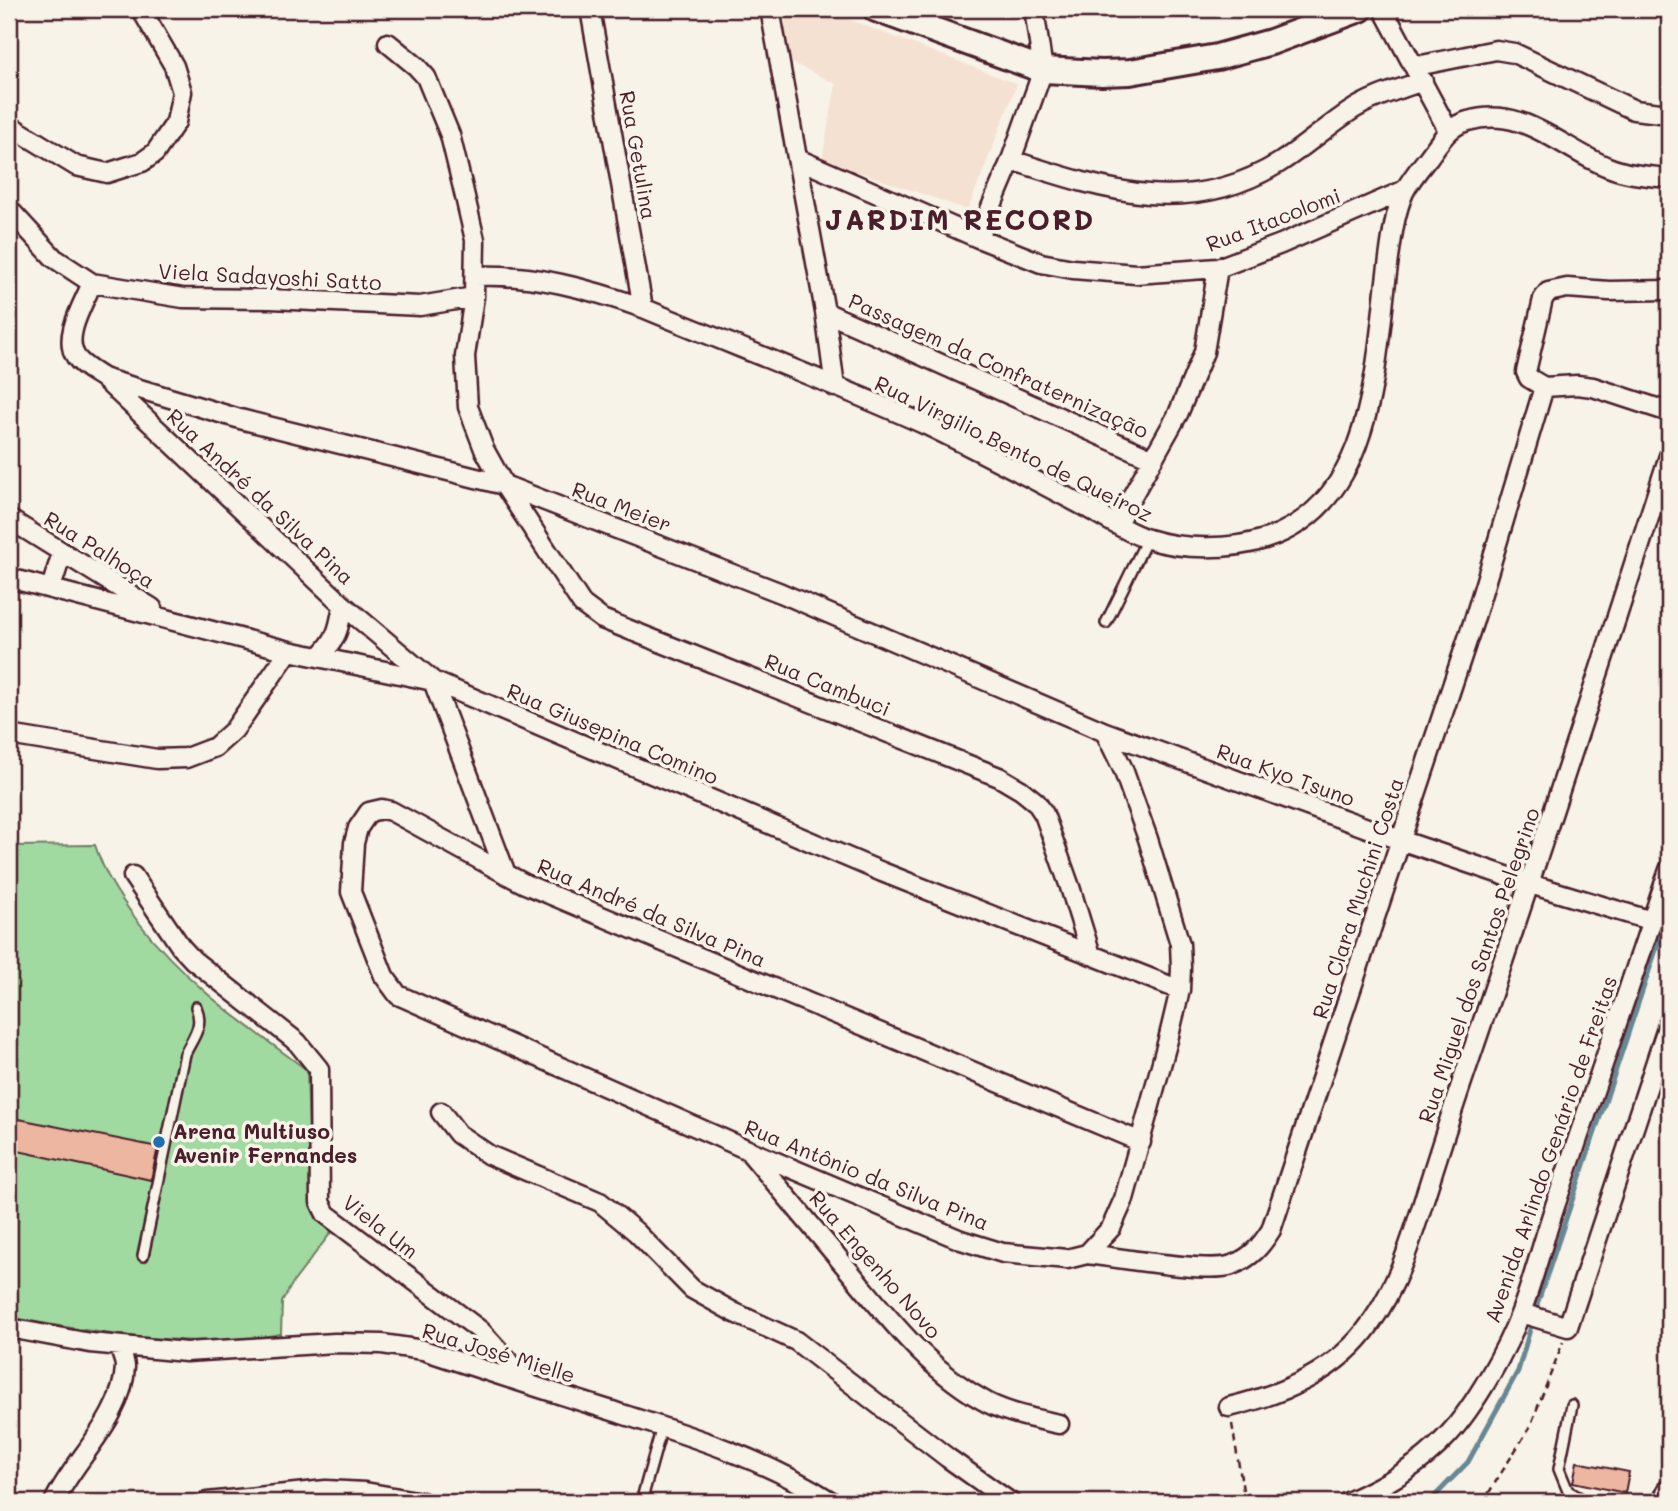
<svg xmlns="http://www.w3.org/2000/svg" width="1678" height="1511" font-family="Mali,sans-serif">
<rect width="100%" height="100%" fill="#f7f3e8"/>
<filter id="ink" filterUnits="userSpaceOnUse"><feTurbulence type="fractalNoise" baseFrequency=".0143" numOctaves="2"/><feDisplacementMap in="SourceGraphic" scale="14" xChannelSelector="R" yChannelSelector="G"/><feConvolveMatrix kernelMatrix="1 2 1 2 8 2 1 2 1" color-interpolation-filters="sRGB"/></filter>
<g filter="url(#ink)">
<path fill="#f4e1d2" d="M784,9H822L1017,84L968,210L822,159L836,84L787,60Z"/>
<path fill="#a0daa0" stroke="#757c66" stroke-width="2" d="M95,845C104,873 118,895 136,919C186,984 242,1022 307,1070L311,1201L313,1212L332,1231L292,1284L282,1302L281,1334C260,1337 238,1341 217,1341C146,1341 78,1330 9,1317V846Z"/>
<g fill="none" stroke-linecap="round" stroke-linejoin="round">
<path stroke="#688793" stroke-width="5" d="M1429,1502L1468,1462L1518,1371L1537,1305L1669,911"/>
</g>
<path fill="#ecb6a0" stroke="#4a1f2b" stroke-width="2" d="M9,1117L158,1147L151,1180L9,1149Z
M1577,1462L1629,1472L1625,1493L1573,1482Z"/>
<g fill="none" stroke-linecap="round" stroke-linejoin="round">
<defs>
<path id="service" d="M1106,623L1147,539
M143,1256L185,1054C193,1037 204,1026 196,1007
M1572,1405L1559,1469L1568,1491L1587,1502
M641,1502L662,1427"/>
<path id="minor" d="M590,9L643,308
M770,9L825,312L835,387
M1383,9L1448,130
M388,43L416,66L426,77L450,135L462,184L475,240L474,297L465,356L468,407L484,449L504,485L582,604L602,619L999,777L1021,790L1036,802L1044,814L1070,887L1091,955
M1413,63L1422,65L1496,50L1514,53L1634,110L1669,114
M9,125L76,166L107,173L142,162L155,153L176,122L182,92L174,66L141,9
M798,159L978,238L1041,263L1073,269L1136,274L1218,268L1281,244L1405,190
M1011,160C1104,190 1188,219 1279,163C1303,148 1325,128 1349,112C1371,97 1397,90 1423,81
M9,209L54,258L92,283L183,298L271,299L420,306L474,297
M978,238L1011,160L1043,70L1034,9
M475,276C532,273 590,289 643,308C737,347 833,383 926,425C978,450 1029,477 1080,504C1101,515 1127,533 1148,539C1182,550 1231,550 1265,539C1374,504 1375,368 1387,273C1391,246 1393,217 1404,192C1410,180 1420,168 1428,158C1440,142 1448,126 1468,121C1523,105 1560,148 1608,167C1628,175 1648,176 1669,178
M92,283C84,303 62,337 76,357C82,366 94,372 103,378L343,605L433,681L506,874L525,884L1141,1142
M825,312L1153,459
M103,378L240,419L504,485L781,593L1105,732L1400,840L1530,884L1652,921
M1544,387L1529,378L1526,372L1543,299L1548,292L1567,288L1609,291L1669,290
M1544,387L1577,385L1593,387L1669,412
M9,519L152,608
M1117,523L1178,414L1204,352L1218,268
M9,578L289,651L433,681L882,872L1180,990
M51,588L62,553
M320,656C337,639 339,629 343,605
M9,735L157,759L186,758L215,747L234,730L289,651
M506,874L391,811L382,809L369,812L358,828L354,843L351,892L384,976L398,995L748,1150L961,1240L1003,1253L1067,1259L1087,1254L1111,1228L1124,1199L1168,1040L1180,990L1181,968L1180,944L1148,839L1123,769L1105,732
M133,876L181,947L193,960L297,1042L319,1069L320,1202L326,1214L481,1331L527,1382
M441,1112L458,1134L489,1155L600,1202L636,1232L692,1289L735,1313L796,1341L948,1458L1010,1502
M751,1154C784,1193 817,1233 850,1272C891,1321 931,1373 988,1403C1010,1414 1036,1419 1059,1424
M1087,1254C1115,1257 1210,1274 1232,1265C1251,1258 1261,1246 1271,1230L1474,620L1544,387
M1521,1313L1568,1327L1669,1022
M9,1328L90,1343L186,1352L335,1343L382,1344L423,1350C484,1370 545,1390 606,1409C684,1434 762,1457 832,1502
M1229,1407C1284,1394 1338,1371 1371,1323C1400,1282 1413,1234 1428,1187C1440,1149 1452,1111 1465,1073C1536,868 1602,662 1669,456
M54,1502C74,1459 123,1418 125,1367C125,1361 121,1353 119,1346
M207,1502L326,1490L365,1492L422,1502
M1348,1502C1385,1485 1420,1466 1448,1435C1475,1406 1507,1349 1521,1312C1534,1278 1543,1241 1555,1206C1592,1094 1632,982 1669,870"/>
<path id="secondary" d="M876,9L1043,70L1102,73L1130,72L1217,57L1271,42L1360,9
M1667,1502L1669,1493"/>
</defs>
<use href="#service" stroke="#4a1f2b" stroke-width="14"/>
<use href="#minor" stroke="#4a1f2b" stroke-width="23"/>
<use href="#secondary" stroke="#4a1f2b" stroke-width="30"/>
<path stroke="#4a1f2b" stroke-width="2.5" stroke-dasharray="7 5" stroke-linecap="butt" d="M1232,1424L1245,1502
M1480,1502L1488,1494L1530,1427L1563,1342"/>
<use href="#service" stroke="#f7f3e8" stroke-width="9"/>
<use href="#minor" stroke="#f7f3e8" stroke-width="18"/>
<use href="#secondary" stroke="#f7f3e8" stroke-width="24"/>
</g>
</g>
<circle fill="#1f6fb2" stroke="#f7f3e8" stroke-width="2.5" cx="159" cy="1142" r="7"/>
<g text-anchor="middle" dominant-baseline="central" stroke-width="7" stroke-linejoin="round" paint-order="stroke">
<g font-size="21" fill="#4a1f2b" stroke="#f7f3e8">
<text transform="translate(639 155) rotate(80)">Rua Getulina</text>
<text transform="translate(1273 219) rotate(-21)">Rua Itacolomi</text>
<text transform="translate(270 276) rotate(3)">Viela Sadayoshi Satto</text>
<text transform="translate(999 365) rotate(24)">Passagem da Confraternização</text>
<text transform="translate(1014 448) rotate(26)">Rua Virgilio Bento de Queiroz</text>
<text transform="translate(261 496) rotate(43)">Rua André da Silva Pina</text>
<text transform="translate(622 506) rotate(21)">Rua Meier</text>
<text transform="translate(100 549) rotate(32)">Rua Palhoça</text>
<text transform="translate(828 684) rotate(22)">Rua Cambuci</text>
<text transform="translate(613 733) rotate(23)">Rua Giusepina Comino</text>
<text transform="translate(1286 774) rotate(20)">Rua Kyo Tsuno</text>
<text transform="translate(1357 898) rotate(-72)">Rua Clara Muchini Costa</text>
<text transform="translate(652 912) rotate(23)">Rua André da Silva Pina</text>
<text transform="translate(1478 965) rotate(-71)">Rua Miguel dos Santos Pelegrino</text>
<text transform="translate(1550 1149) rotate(-71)">Avenida Arlindo Genário de Freitas</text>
<text transform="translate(867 1174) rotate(22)">Rua Antônio da Silva Pina</text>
<text transform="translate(381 1226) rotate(38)">Viela Um</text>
<text transform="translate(876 1264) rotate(49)">Rua Engenho Novo</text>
<text transform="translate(499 1352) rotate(17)">Rua José Mielle</text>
</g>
<g font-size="21" font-weight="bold" fill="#4a1f2b" stroke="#f7f3e8" text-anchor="start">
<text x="173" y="1130">Arena Multiuso<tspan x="173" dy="24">Avenir Fernandes</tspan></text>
</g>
<g font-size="28" font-weight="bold" letter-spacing="2" fill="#4a1f2b" stroke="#f7f3e8">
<text x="960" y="219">JARDIM RECORD</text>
</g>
</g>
<rect width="1678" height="1511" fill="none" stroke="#f7f3e8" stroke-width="35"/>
<rect x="18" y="18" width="1643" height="1476" fill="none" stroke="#4a1f2b" stroke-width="2.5" filter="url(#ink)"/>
</svg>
